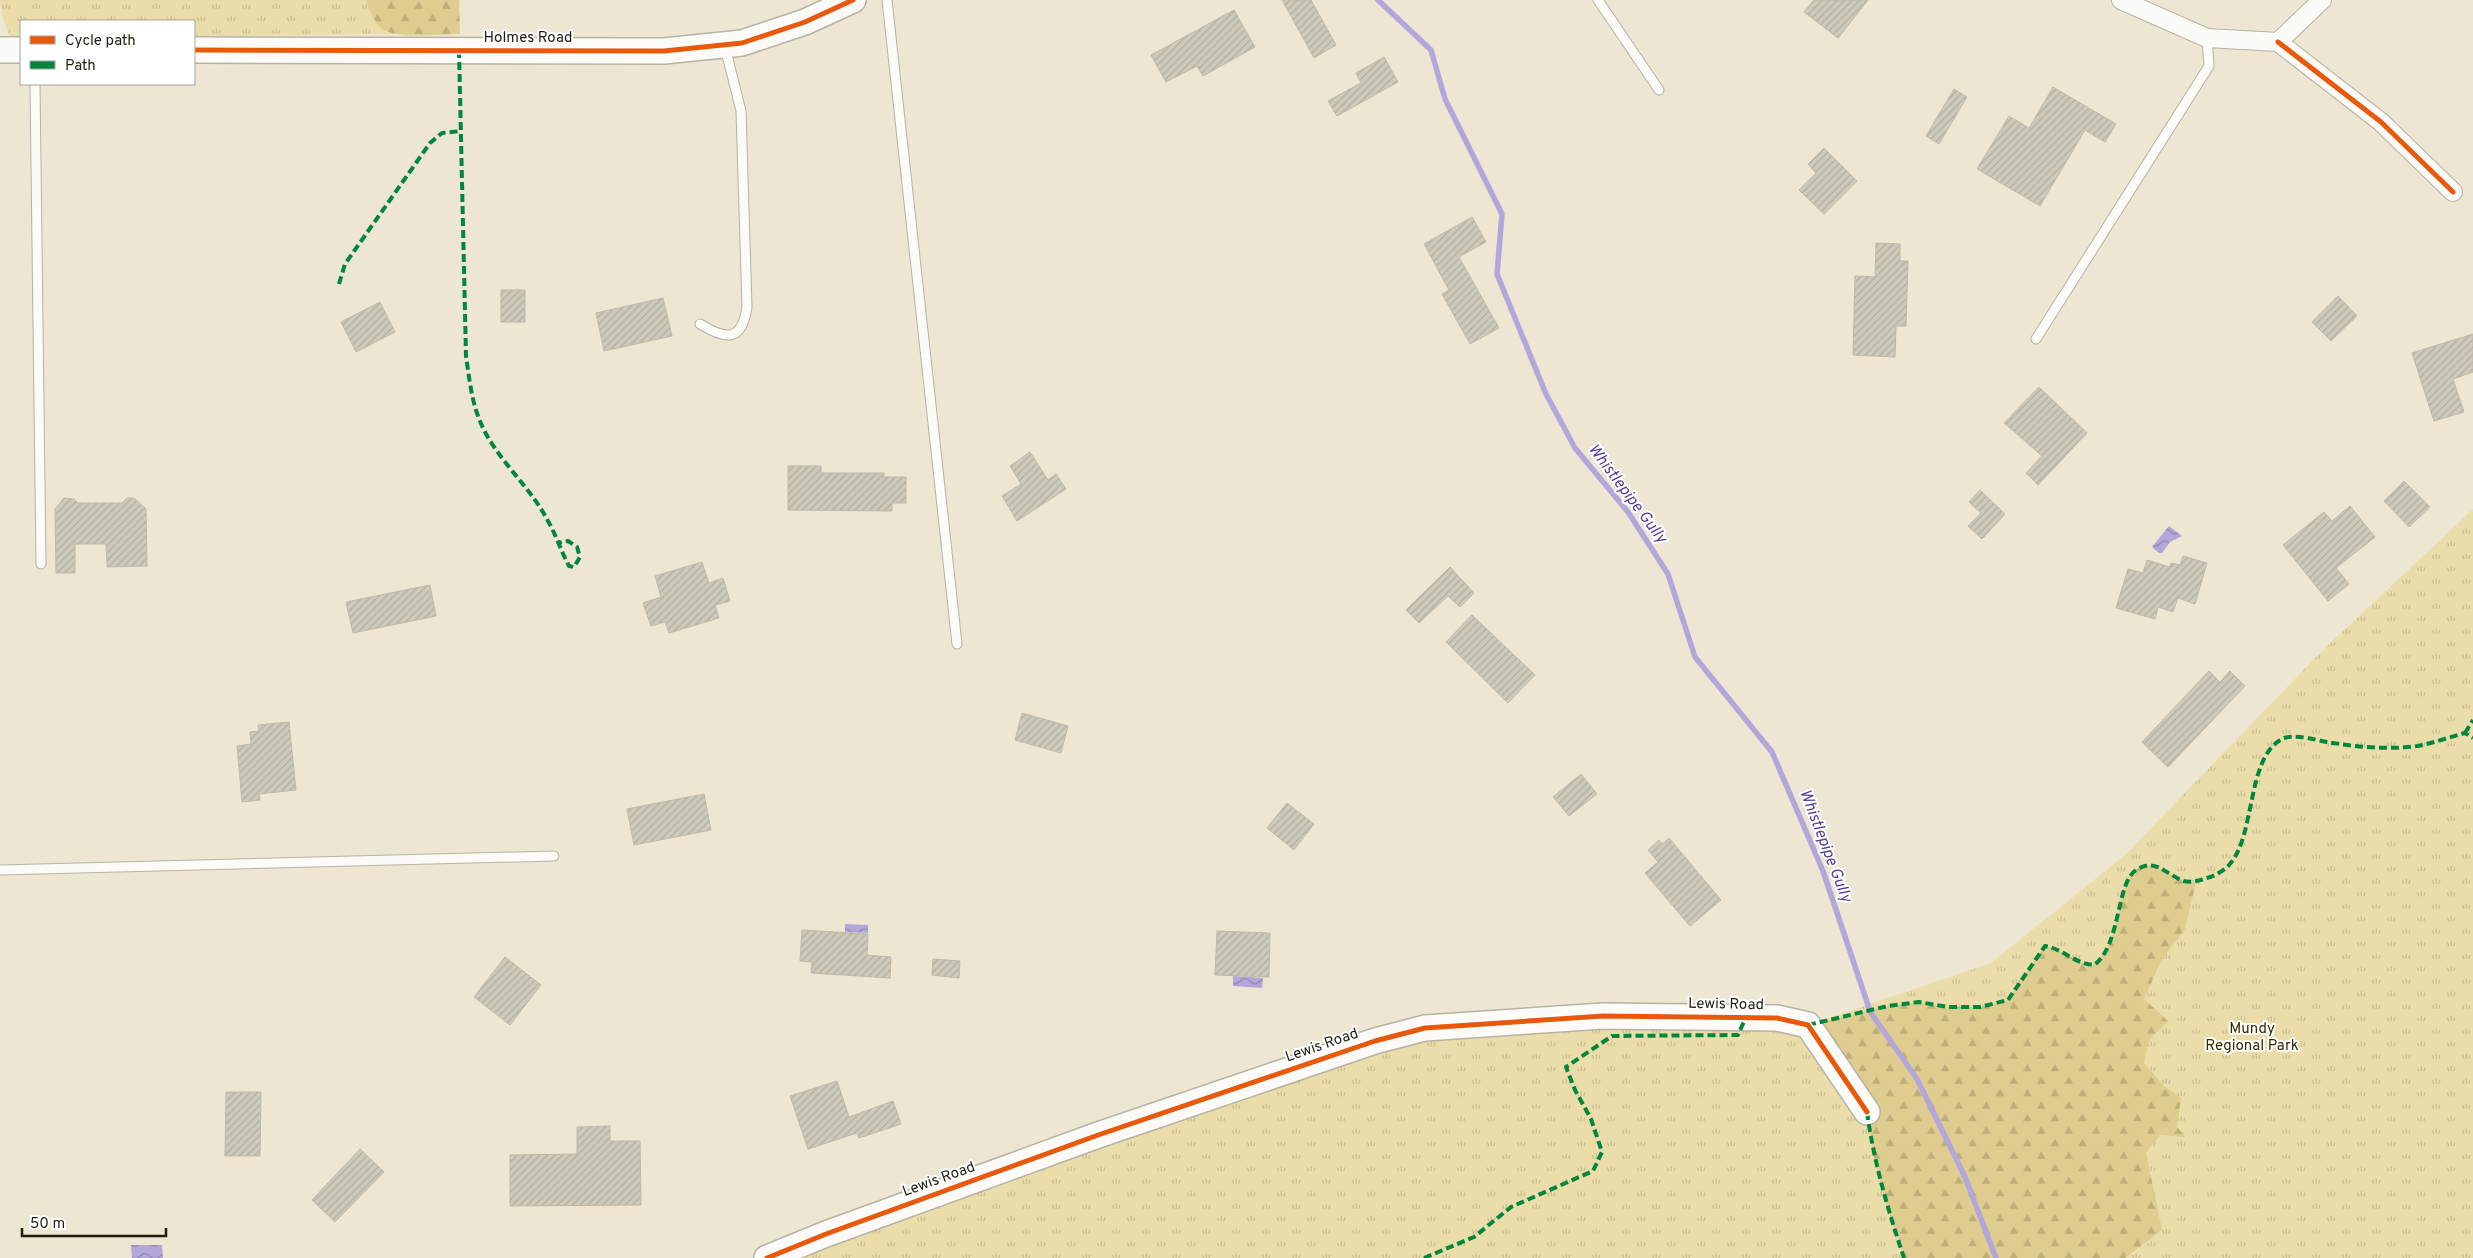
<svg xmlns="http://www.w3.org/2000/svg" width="2473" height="1258" font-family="Overpass,sans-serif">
<defs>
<pattern id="grass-tufts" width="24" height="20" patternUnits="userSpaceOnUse" patternTransform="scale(1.25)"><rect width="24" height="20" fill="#ebddaa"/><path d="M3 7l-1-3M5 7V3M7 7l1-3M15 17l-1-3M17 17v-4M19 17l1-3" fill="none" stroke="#c9bd91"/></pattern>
<pattern id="forest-firs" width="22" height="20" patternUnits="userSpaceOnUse" patternTransform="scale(1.25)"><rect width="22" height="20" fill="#decd8e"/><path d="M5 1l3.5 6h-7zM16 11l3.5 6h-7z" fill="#beaf79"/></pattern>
<pattern id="water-waves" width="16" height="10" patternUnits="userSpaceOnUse" patternTransform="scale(1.25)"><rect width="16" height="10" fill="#b3a6da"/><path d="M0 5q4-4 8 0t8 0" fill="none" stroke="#9186af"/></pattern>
<pattern id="building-hatch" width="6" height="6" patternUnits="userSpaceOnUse" patternTransform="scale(1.25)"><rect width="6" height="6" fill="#cecaba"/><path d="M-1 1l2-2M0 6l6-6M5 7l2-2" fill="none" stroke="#b1ad9f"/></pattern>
</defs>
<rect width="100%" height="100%" fill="#ece6d2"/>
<path fill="url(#grass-tufts)" d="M0,0H366C371,16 378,27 394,34L194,36V21H21V37H10L2,16Z
M2473,509V1258H767L1425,1028L1808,1025L1991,963L2125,855L2322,651Z"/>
<path fill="url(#forest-firs)" d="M366,0H459L460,34C442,34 394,40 381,28C373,20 369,10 366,0Z
M2154,865L2184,881L2196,882L2185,929L2161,961L2144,999L2168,1021L2149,1040L2144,1063L2164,1086L2181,1098L2177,1127L2186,1137L2160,1135L2146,1153L2162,1230L2125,1258H1904L1884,1197L1873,1154L1867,1112L1808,1025L1888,1006L1919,1002L1948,1007H1980L2008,1000L2045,946C2063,949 2075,964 2094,965C2121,946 2114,895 2133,873C2138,866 2146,866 2154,865Z"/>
<path fill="url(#water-waves)" d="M2169,526L2182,536L2170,542L2162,553H2159L2152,547Z
M845,924L868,925V933L845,932Z
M1233,976L1263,978L1262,988L1233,986Z
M131,1245H162L163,1258H132Z"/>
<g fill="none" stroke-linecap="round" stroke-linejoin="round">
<path stroke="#b3a6da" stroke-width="5.5" d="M1378,0L1431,50L1445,99L1502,214L1497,274L1546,394L1575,448L1628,512L1668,574L1695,657L1772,752L1823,871L1869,1008
M1871,1013L1917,1079L1965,1177L1996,1258"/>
</g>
<path fill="url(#building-hatch)" stroke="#beb9aa" d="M1282,0H1311L1336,45L1314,58Z
M1814,0H1868L1838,38L1804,12Z
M1234,10L1255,47L1203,76L1197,66L1166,82L1151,55Z
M1384,57L1398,82L1337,116L1328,101L1361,83L1356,73Z
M2053,87L2116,124L2105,142L2085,130L2040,206L1977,169L2009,116L2029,128Z
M1954,89L1967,97L1939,144L1926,136Z
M1824,148L1857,181L1824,214L1799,190L1816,173L1808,164Z
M1472,217L1486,242L1459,257L1499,328L1470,344L1442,294L1449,290L1424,244Z
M1876,243L1900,244V261H1908L1906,326H1896L1895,357L1853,355L1855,276L1875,277Z
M501,290H525V322H501Z
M2338,296L2357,316L2331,341L2312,322Z
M663,298L672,336L604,351L596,313Z
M380,302L395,332L356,352L341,322Z
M2473,334V372L2453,379L2464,412L2434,421L2412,353Z
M2039,387L2087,433L2038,485L2026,473L2042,456L2004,423Z
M1030,452L1048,480L1056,474L1066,489L1017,521L1002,496L1021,484L1010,466Z
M788,466H821V473H884V477H906V503H892V511L788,510Z
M2404,481L2430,507L2409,527L2384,501Z
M1980,490L2005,514L1982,539L1968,526L1981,513L1969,502Z
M64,498L74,499L78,503H122L127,498H134L146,509L147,566L107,567L106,544H75V573H56L55,509Z
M2350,506L2375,537L2336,568L2349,584L2328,601L2283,545L2324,512L2332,521Z
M2183,556L2207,563L2195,604L2178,598L2173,612L2158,607L2155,619L2116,608L2128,569L2143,573L2147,560L2170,567L2171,563L2180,565Z
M702,562L709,583L723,578L730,601L715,605L719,618L669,633L665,622L651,626L643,603L661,597L655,576Z
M1450,567L1474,593L1460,607L1448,596L1419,623L1406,610Z
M430,585L436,616L353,633L346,602Z
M1472,615L1535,675L1508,703L1446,642Z
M2209,671L2220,682L2230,671L2245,686L2168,767L2142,742Z
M1022,713L1068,726L1061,753L1015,740Z
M289,722L296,790L259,794L260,800L242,802L237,746L251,744L250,732L259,731L258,725Z
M1581,774L1597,794L1569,816L1553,797Z
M704,794L711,830L634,845L627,809Z
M1287,803L1314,824L1294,850L1267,828Z
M1669,838L1721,900L1690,926L1645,873L1658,862L1648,850L1659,840L1662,844Z
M802,930L868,934L867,955L891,957L890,978L811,973L812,962L800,961Z
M1217,931L1270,933L1269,977L1215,975Z
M505,957L541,985L510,1025L474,997Z
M933,959L960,961L959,978L932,975Z
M837,1081L849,1117L893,1101L901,1124L859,1138L857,1133L808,1149L790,1096Z
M226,1092H261L260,1156H225Z
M610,1126V1141H640L641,1205L510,1206V1155L577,1154V1127Z
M360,1149L384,1172L335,1222L312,1200Z"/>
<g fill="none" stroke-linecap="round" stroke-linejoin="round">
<defs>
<path id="lane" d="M887,0L957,644
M1598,0L1659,90
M35,84L41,564
M700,324C726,340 742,342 747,307L741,111L725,47
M2036,339L2209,66L2207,38
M0,870L554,856"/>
<path id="street" d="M2121,0L2207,38L2278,42L2322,0
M2278,42L2381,122L2453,192"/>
<path id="secondary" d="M0,50H21
M194,50L664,51L742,43L805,22L853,0
M767,1258L826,1234L1101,1134L1375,1041L1425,1028L1603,1016L1777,1018L1808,1025L1867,1112"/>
</defs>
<use href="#lane" stroke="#b7b2a3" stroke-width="11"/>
<use href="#street" stroke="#b7b2a3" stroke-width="20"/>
<use href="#secondary" stroke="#b7b2a3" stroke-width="28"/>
<use href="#lane" stroke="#fcfbf8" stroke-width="9"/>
<use href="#street" stroke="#fcfbf8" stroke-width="18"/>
<use href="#secondary" stroke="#fcfbf8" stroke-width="25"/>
<path stroke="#00873e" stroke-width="4" stroke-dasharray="8 4" stroke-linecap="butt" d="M459,50L466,356C469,376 471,397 478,416C492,456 529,484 548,521C556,535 561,551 569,566L574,567L580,557L577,547L568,541L557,543
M339,284L345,264L430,143L442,133L461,131
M2465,733L2473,720
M1808,1025L1888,1006L1919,1002L1948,1007H1980L2008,1000L2045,946C2063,949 2075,964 2094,965C2121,946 2116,883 2136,870C2156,857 2166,875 2184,881C2193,883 2201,880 2210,877C2216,875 2225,870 2229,865C2256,836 2246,758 2282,739C2294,733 2315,740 2327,742C2357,747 2388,750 2418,746C2433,743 2450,737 2465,733L2473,738
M1867,1112C1874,1163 1888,1210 1904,1258
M1424,1258L1474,1237L1511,1207L1593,1171L1602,1152L1591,1119L1575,1090L1566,1067L1612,1036L1738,1035L1746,1017"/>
<defs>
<path id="cycleway" d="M2278,42L2381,122L2453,192
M194,50L664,51L742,43L805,22L853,0
M767,1258L826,1234L1101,1134L1375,1041L1425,1028L1603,1016L1777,1018L1808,1025L1867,1112"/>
</defs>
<use href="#cycleway" stroke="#fff" stroke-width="8"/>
<use href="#cycleway" stroke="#e8590c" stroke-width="5"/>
</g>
<g text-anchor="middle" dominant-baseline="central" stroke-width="4" stroke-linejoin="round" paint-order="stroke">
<g font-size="15" fill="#201c0f" stroke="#fff">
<text x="528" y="38">Holmes Road</text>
<text transform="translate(1726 1005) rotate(1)">Lewis Road</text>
<text transform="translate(1322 1046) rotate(-19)">Lewis Road</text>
<text transform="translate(939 1180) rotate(-20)">Lewis Road</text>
</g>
<g font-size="15" fill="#362b00" stroke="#fff">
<text x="2252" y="1029">Mundy<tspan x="2252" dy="17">Regional Park</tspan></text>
</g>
<g font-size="16" font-style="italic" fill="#553a9c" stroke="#fff">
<text transform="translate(1627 494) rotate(53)">Whistlepipe Gully</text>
<text transform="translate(1825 846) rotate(69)">Whistlepipe Gully</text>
</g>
</g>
<rect x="20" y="20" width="175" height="65" fill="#ffffff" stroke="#a6a49f"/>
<rect x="30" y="36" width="25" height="8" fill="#e8590c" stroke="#a6a49f"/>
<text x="65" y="45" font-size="15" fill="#201c0f">Cycle path</text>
<rect x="30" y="61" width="25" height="8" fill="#00873e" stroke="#a6a49f"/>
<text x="65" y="70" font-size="15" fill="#201c0f">Path</text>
<path d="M22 1228v8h144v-8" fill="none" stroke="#201c0f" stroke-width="2.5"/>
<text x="30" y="1228" font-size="15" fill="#201c0f" stroke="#ffffff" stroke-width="4" paint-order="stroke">50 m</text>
</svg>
